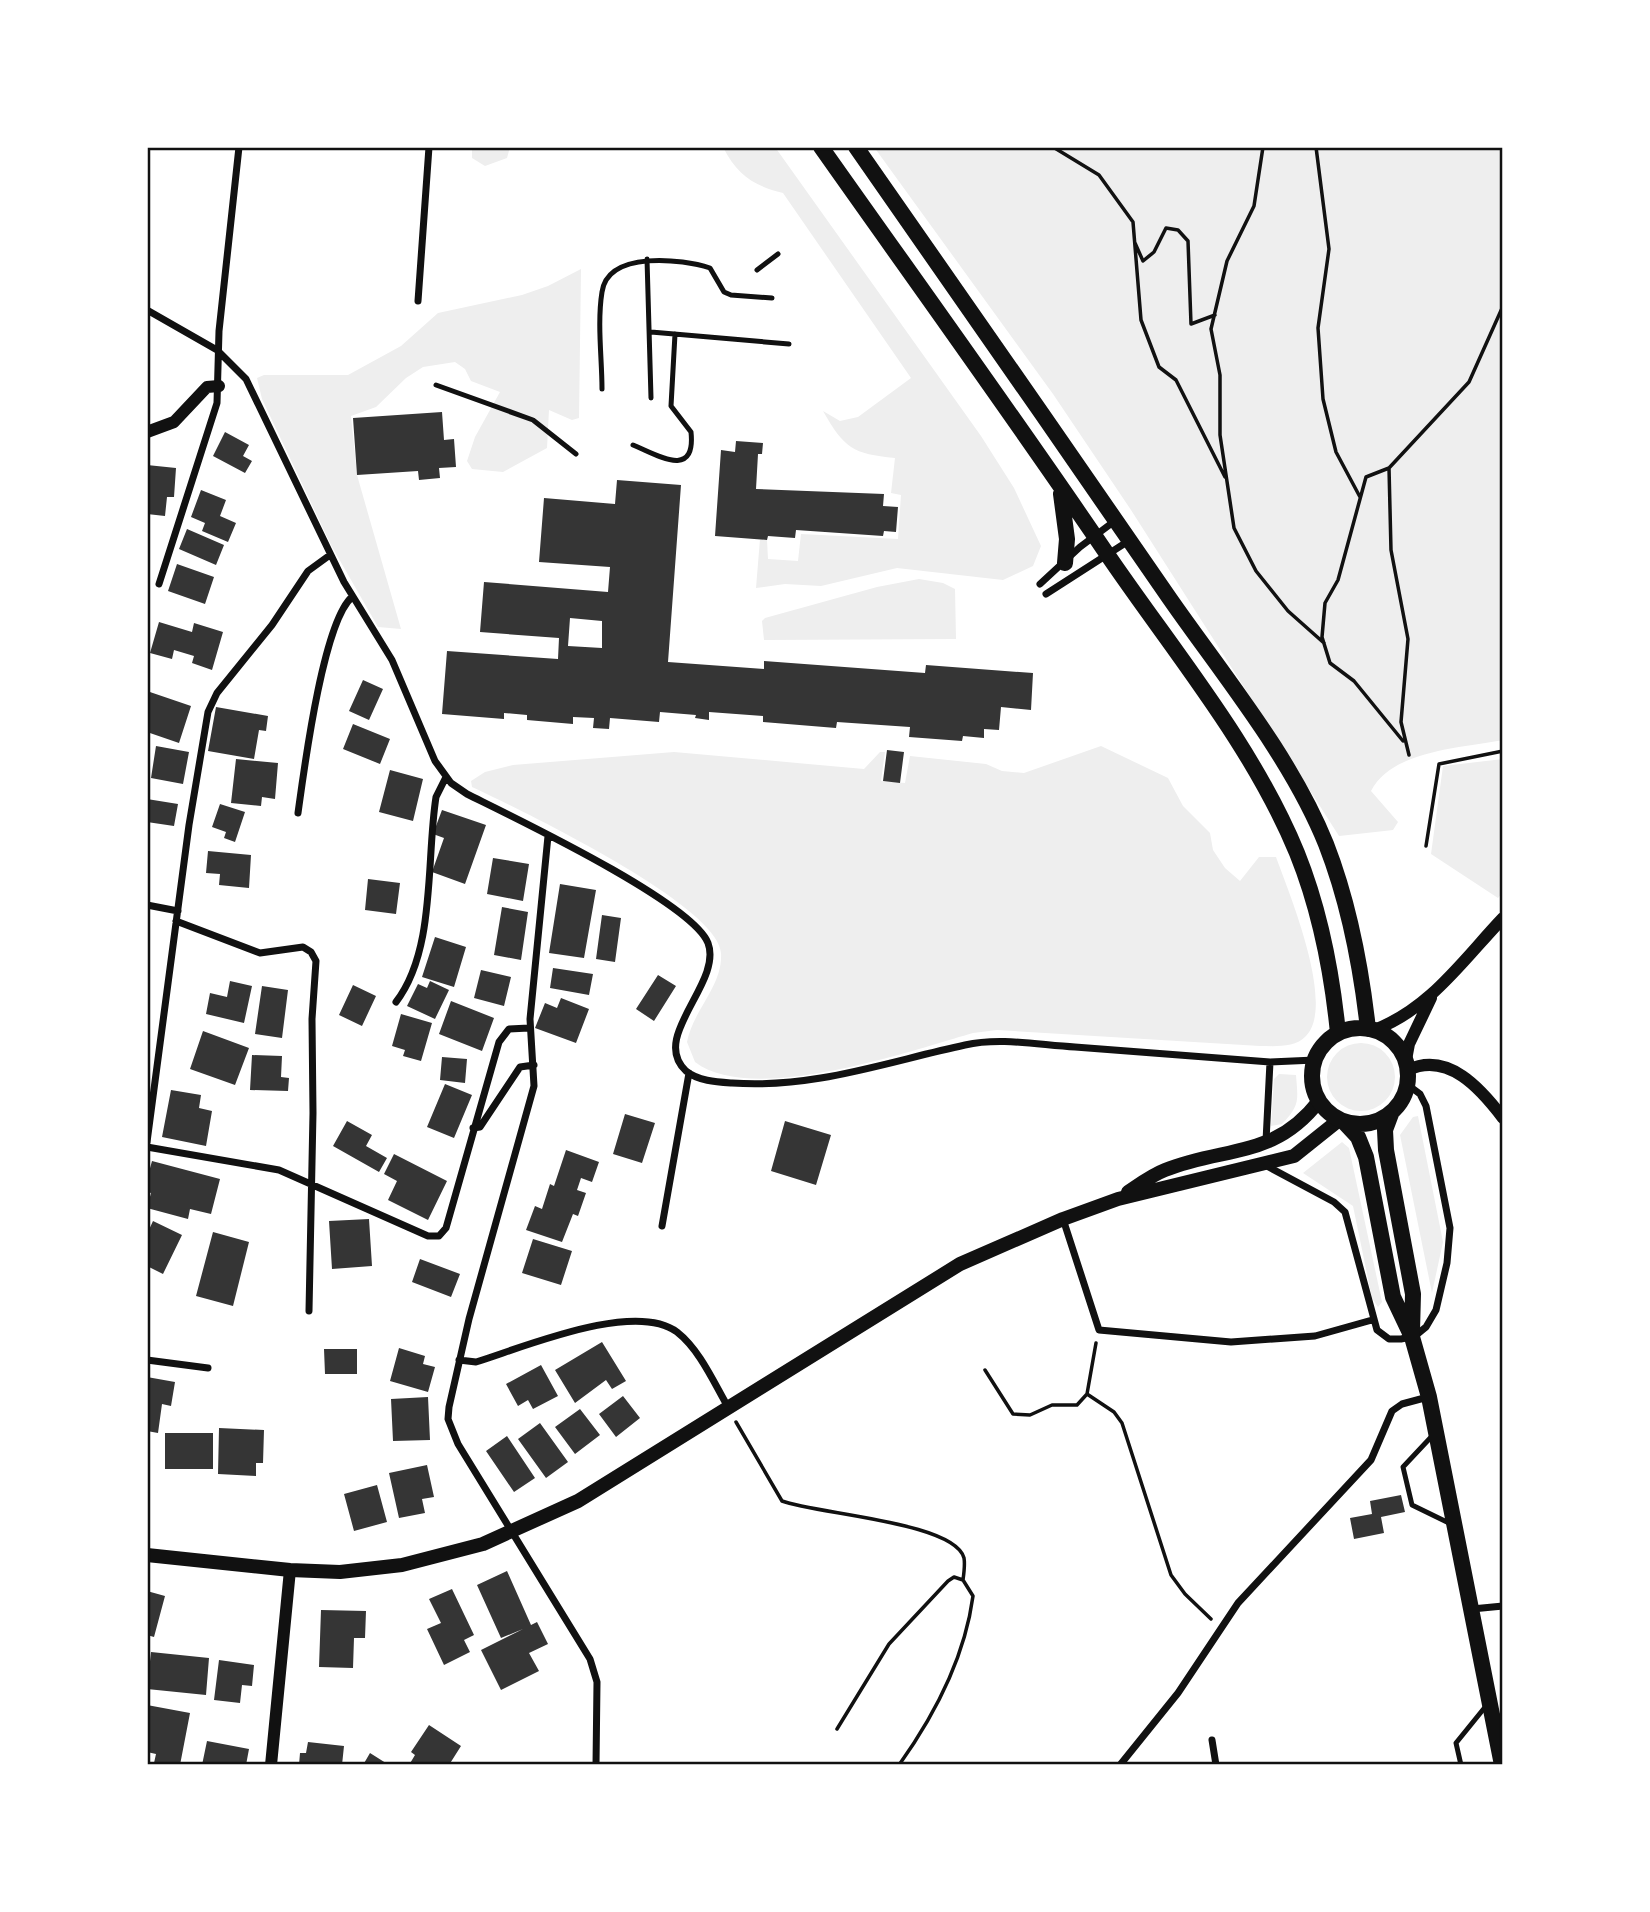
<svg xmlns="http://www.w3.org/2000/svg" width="1650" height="1912" font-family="Barlow,sans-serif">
<rect width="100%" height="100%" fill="#fff"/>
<path fill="#eee" d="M472,147H510L507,158L485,166L472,158Z
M723,147H775L981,436L1014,488L1041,546L1033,566L1003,580L897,568L821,586L785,584L756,588L760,539L767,540L768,559L798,561L801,534L898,539L901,495L891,493L895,458C853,454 844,448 823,411L840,421L858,417L911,378L783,193C754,186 737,175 723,147Z
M874,147H1503V740C1462,748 1392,750 1371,791L1398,822L1393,830L1339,836L1131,510L1053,394Z
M581,269L579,418L572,420L549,410L547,448L503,472L472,469L467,461L475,437L500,392L471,381L465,369L455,362L423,367L406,378L376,407L351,416L357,475L401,629L378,627L331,545L262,399L257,378L264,375H348L401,346L438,313L522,295L548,286Z
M919,579L943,583L955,589L956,639L764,640L762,621L765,618L877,587Z
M1101,746L1168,778L1183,806L1210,833L1213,850L1225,868L1240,881L1259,857H1276C1289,893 1336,1005 1306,1036C1295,1048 1275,1046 1260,1046L997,1030L973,1033C910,1051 752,1106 695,1062L687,1042C693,1010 723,986 721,953C719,905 517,808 472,787L471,781L485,772L513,765L674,752L864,769L880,752H885L881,781L905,783L910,756L986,764L1002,771L1024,773Z
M1503,759V892L1498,898L1431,854L1443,766Z
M1327 1077a34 34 0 1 1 68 0a34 34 0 1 1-68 0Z
M1279,1074L1296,1075C1298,1101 1300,1105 1282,1124L1271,1126L1274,1079Z
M1418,1116L1443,1242L1432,1293L1400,1135L1413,1117Z
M1342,1142L1349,1148L1382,1302L1378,1307L1372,1298L1353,1206L1303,1173Z"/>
<path fill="#353535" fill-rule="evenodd" d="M442,412L444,440L454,439L456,467L439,468L440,478L419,480L418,471L357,475L353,418Z
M225,432L249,445L243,456L252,461L245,473L213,456Z
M736,441L763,443L762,454H758L756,489L884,494L883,506L898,507L896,532L884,531L883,536L796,530L795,538L768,536L767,540L715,536L721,450L735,452Z
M147,465L176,468L174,497H167L165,516L147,514Z
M617,480L681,485L668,662L764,669V661L925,673L926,665L1033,673L1031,710L1001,707L999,730L984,729V738L963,736L962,741L909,737L910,727L837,722L836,728L763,722V716L709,712V720L695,718L696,715L660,712L659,722L610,718L609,729L593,728L594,718L573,717V724L527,720V715L504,713V719L442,714L447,651L558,659L559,638L480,632L484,582L608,592L610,567L539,562L544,498L615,504ZM570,618L602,621V648L568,646Z
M201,490L226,500L220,516L236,523L228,542L202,531L205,523L191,517Z
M187,529L224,545L216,565L179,549Z
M177,564L214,577L205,604L168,591Z
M159,622L192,632L194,623L223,632L212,670L192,663L194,656L174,650L172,659L150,653Z
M363,680L383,689L369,720L349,711Z
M147,691L191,706L179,743L147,732Z
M216,707L268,716L266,731L259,730L254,759L208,751Z
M353,724L390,739L380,764L343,749Z
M156,746L189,752L183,784L151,778Z
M887,750L904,752L900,783L883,781Z
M236,759L278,763L275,799L262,797L261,806L231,803Z
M390,770L423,779L413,821L379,812Z
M147,799L178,804L174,826L147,822Z
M220,804L245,812L235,842L224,838L226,832L212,827Z
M442,810L486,825L465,884L432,872L444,838L433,834Z
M208,851L251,855L249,888L219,885L220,874L206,873Z
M493,858L529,864L523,901L487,894Z
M368,879L400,883L396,914L365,910Z
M560,884L596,890L584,958L549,953Z
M502,907L528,912L521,960L494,955Z
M602,915L621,918L615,962L596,959Z
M435,937L466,947L454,987L422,977Z
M553,968L593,974L589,995L550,988Z
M481,970L511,977L504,1006L474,998Z
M658,975L676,986L654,1021L636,1009Z
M230,981L252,986L244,1023L206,1014L210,993L227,997Z
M430,981L449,990L435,1019L407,1006L418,984L427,988Z
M353,985L376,996L362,1026L339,1015Z
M262,986L288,990L282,1038L255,1034Z
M561,998L589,1009L576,1043L535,1028L545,1003L557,1008Z
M451,1001L494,1018L482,1051L439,1034Z
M401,1014L432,1023L421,1061L403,1056L405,1050L392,1046Z
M203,1031L249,1048L235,1085L190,1069Z
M252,1055L282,1056L281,1077L289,1078L288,1091L250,1090Z
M442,1057L467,1059L465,1083L440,1080Z
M445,1084L472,1095L454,1138L427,1127Z
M171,1090L201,1095L199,1108L212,1111L206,1146L162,1137Z
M625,1114L655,1123L642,1163L613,1154Z
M347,1121L372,1135L366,1146L387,1158L379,1172L333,1146Z
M785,1121L831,1135L816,1185L771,1171Z
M566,1150L599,1162L592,1182L581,1178L577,1190L586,1193L578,1216L573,1214L562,1242L526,1230L535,1206L542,1209L550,1184L554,1186Z
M394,1154L447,1181L428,1220L388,1200L397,1181L384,1174Z
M152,1161L220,1179L211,1214L190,1209L188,1219L147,1208L151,1193L147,1192V1179Z
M369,1219L372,1266L332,1269L329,1221Z
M153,1221L182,1235L163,1274L147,1266V1234Z
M213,1232L249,1242L233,1306L196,1296Z
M533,1239L572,1251L561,1285L522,1273Z
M420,1259L460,1274L451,1297L412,1282Z
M602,1342L626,1381L612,1389L606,1380L575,1403L555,1370Z
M399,1348L425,1356L423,1364L435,1367L428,1392L390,1381Z
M324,1349H357V1374H325Z
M541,1365L558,1396L533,1409L528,1400L518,1406L506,1384Z
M147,1377L175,1382L171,1406L162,1404L158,1433L147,1431Z
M623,1396L640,1418L616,1437L599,1414Z
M428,1397L430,1440L393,1441L391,1399Z
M580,1409L600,1435L575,1454L555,1427Z
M540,1423L568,1462L546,1478L518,1439Z
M219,1428L264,1430L263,1463H256V1476L218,1474Z
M165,1433H213V1469H165Z
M507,1436L535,1478L514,1492L486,1451Z
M427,1465L434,1497L422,1499L425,1513L399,1518L389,1473Z
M377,1485L387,1522L354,1531L344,1494Z
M1401,1495L1405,1512L1381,1517L1384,1533L1354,1539L1350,1518L1372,1514L1370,1501Z
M507,1571L531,1625L537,1622L548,1644L529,1653L539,1671L501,1690L481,1650L523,1629L501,1638L477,1585Z
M452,1589L474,1635L464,1640L470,1652L444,1665L427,1629L441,1623L429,1599Z
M147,1591L165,1596L154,1637L147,1635Z
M321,1610L366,1611L365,1638H354L353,1668L319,1667Z
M151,1652L209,1658L206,1695L147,1689Z
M219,1660L254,1665L252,1686L242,1685L240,1703L214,1700Z
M147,1705L190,1713L180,1765L154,1763L156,1754L147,1752Z
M429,1725L461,1746L449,1765H409L415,1755L411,1752Z
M207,1741L249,1749L246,1765H202Z
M308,1742L344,1746L342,1765H299L300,1753H306Z
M370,1753L389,1765H363Z"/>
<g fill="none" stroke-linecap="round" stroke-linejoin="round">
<path stroke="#111" stroke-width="3.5" d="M1053,147L1099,175L1133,222L1141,320L1159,367L1176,380L1225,477
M1263,147L1254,206L1227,261L1211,329L1220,375V435L1234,528L1256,571L1288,611L1324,643
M1316,147L1329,249L1318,328L1323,399L1336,452L1360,497
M1135,243L1143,261L1154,252L1166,228L1178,230L1188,241L1191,324L1215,315
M1389,468L1366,477L1338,580L1325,603L1322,637L1330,663L1354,681L1403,741
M1409,755L1401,722L1408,639L1391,550L1389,468L1469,382L1503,306
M1426,846L1439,764L1503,751
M1096,1343L1087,1394L1114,1412L1122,1423L1171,1575L1185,1594L1211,1619
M985,1370L1013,1414L1030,1415L1052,1405H1077L1087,1394
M736,1422L782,1501C816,1514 955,1522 964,1558C965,1564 964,1573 963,1580
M837,1729L889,1644L948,1581L954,1577L963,1580L973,1596C965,1656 934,1716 899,1765"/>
<path stroke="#111" stroke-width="5" d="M647,259L651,398
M757,270L778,254
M651,332L789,344
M436,385L533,420L576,454
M602,389C602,359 597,323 602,292C608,250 683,259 710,268L724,292L731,295L772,298
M633,445C657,455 696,480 691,432L671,406L675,334
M1433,1435L1403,1467L1412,1505L1451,1524
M1461,1765L1456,1743L1486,1706"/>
<path stroke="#111" stroke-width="7" d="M418,301L429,147
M147,310L217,350L246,379L344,582L392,660L435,761L451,783L467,794C513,817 692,902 708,943C723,983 649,1037 686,1071C698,1081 717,1082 732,1083C813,1089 886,1062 965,1045C1000,1037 1039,1045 1075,1047C1140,1052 1205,1057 1270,1062L1315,1060
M159,584L217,403L219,331L239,147
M1040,584L1080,547L1116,520
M1046,594L1130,540
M298,813C304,770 323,622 352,597
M548,836L530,1019L534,1086L469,1319L449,1407L448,1419L458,1444L590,1659L597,1682L596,1765
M147,905L178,911
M176,921L260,953L303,947L311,952L316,961L312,1019L313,1113L309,1311
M396,1002C436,950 426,860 436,797L446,777
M473,1128L480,1127L520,1067L534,1065
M1266,1141L1270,1062
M147,1142L189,825L208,712L217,693L272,625L308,571L330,555
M147,1147L279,1170L428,1236H439L446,1228L499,1042L509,1029L529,1028
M1265,1165L1334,1202L1345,1212L1377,1330L1389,1339H1401L1415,1336L1426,1327L1436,1310L1447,1263L1450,1228L1426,1106L1420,1094L1408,1085
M1063,1219L1099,1330L1231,1342L1315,1336L1372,1320
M662,1226L689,1073
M147,1360L208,1368
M459,1360L476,1362C522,1348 634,1300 677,1332C700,1350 714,1383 728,1407
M1472,1609L1503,1606
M1212,1740L1216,1765
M1120,1765L1178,1693L1238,1603L1371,1460L1392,1411L1402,1404L1428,1397"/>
<path stroke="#111" stroke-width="12" d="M147,432L174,422L207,387L219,386
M1374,1030C1430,1009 1463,960 1503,918
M1406,1060L1409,1044L1431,998
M1408,1070C1448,1051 1481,1089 1503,1118
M271,1765L290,1570"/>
<path stroke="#111" stroke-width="14" d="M1128,1192C1140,1184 1152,1175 1165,1170C1226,1146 1274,1159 1319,1101
M147,1555L290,1570L340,1572L402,1565L483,1544L578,1501L960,1264L1063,1219L1118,1199L1294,1156L1339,1120"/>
<path stroke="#111" stroke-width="16" d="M821,147C917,283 1014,417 1107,554C1173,651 1252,744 1297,853C1320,910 1332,973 1338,1033
M856,147C961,297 1066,448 1170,599C1223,675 1291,757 1326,844C1349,903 1361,966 1368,1029
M1061,494L1067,539L1065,563
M1312 1076a48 48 0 1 1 96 0a48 48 0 1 1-96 0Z
M1391,1114L1385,1130L1386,1150L1413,1294L1412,1331
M1344,1122L1358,1137L1366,1157L1393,1297L1412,1337L1429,1397L1502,1765"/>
</g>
<rect width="1650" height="1912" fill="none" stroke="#ffffff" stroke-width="298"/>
<rect x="149" y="149" width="1352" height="1614" fill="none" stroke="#111" stroke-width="2.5"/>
</svg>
